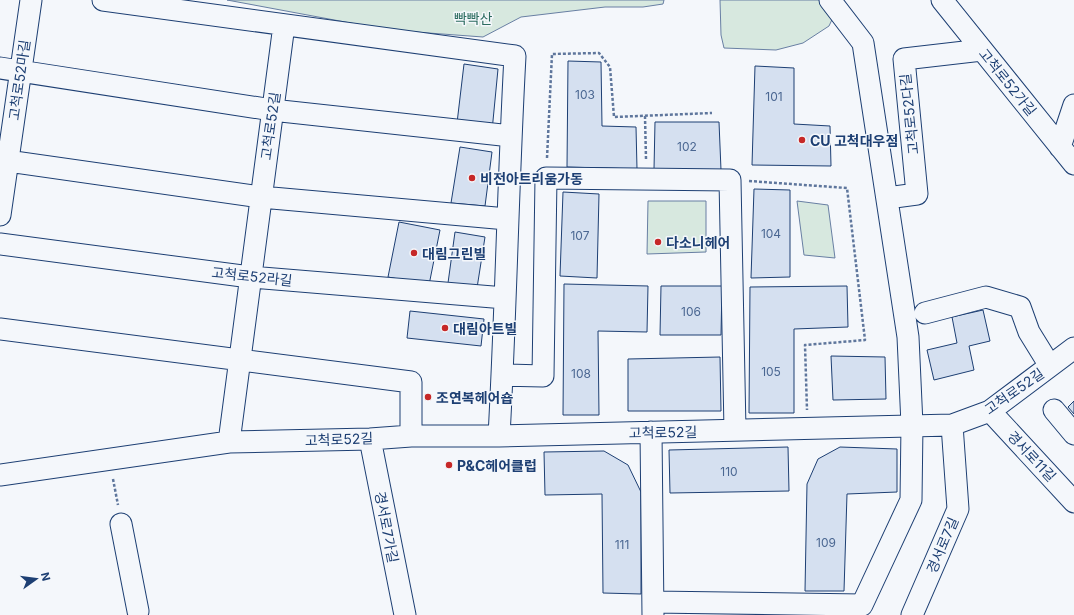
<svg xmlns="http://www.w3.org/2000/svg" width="1074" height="615" font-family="Inter,'Noto Sans KR',sans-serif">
<rect width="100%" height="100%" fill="#f4f7fb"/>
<path fill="#d7e8df" stroke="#687fa3" d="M227,0H664L663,4L643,7H605L521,17L483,37L388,30Z
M720,0H830L837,9L829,26L803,43L776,50L724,48L721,35Z
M648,201H706V252L647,254Z
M797,201L828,205L835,258L804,255Z"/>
<path fill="#d5e0f0" stroke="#1d3f73" d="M568,61L601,62L602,126L636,127L637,169L567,167Z
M464,64L498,69L492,131L457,123Z
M755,66L794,68V124L830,126L831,166L752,165Z
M655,122H719L721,170L654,169Z
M460,147L492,152L485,206L451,203Z
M754,189L790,190V277L751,278Z
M563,192L599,194L597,278L560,276Z
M399,222L440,230L429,285L388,277Z
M455,232L485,237L477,288L448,283Z
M564,284L648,286L647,332L598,331L599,415H563Z
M661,286H722L721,335H660Z
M847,286L848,327L794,329V413H749L750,287Z
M983,310L990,341L969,346L974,370L934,380L927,350L957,343L952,317Z
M410,311L484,319L481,346L407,338Z
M831,356L885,357L886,399L833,400Z
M720,357L721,411H628V359Z
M1074,401V414L1068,407Z
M788,447L789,491L670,493L669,450Z
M840,447L897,449V492L847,494L844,591H805L807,484L818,459Z
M604,451L628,465L641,492V594L603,593L602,494L545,495L544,452Z"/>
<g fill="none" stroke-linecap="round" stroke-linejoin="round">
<defs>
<path id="minor" d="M103,0L515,56C508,183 506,310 499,436
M942,0L1074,164
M0,68L272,110L511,136
M1060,147L1074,105
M0,160L261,197L507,219
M887,198L917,194L904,59L982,50
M0,215L31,0
M0,244L250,277L505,298
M925,313L986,297L1020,307L1029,332L1050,366
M0,329L411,382V436
M503,375L543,376L546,178L730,180L735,430
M1054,410L1074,434
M990,411L1074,502
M651,432L653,615
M370,439L405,615
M229,442L284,25
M0,475L229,442L370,439L411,436H499L952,425L990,411L1074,348
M121,524L138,611
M653,602L862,605L911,500L912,425L908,337L863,43L830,0
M912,615L958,509L952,425"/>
</defs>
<use href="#minor" stroke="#1d3f73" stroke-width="23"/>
<path stroke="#5e769c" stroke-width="2.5" stroke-dasharray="3 2" stroke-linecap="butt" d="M645,116L646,159
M547,158L552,54L599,53L610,67L614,117L712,113
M749,181L847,188L865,340L805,345L807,410
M113,479L118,505"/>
<use href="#minor" stroke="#f4f7fb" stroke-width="21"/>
</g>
<g fill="#c62828" stroke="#f4f7fb" stroke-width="1.5">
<circle cx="802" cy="140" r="4"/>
<circle cx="472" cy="178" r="4"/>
<circle cx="658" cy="242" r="4"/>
<circle cx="414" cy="253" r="4"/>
<circle cx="445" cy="328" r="4"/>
<circle cx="428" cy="397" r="4"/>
<circle cx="449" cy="465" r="4"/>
</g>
<g text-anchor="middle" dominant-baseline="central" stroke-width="3" stroke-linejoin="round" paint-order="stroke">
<g font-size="12" fill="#4b6792">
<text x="585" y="94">103</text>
<text x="774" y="96">101</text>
<text x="687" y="146">102</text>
<text x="771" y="233">104</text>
<text x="580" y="235">107</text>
<text x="691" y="311">106</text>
<text x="771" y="371">105</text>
<text x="581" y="373">108</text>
<text x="729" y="471">110</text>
<text x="826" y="542">109</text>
<text x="622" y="544">111</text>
</g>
<g font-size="14" fill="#2c6c60" stroke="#f4f7fb">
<text x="473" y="18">빡빡산</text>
</g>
<g font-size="14" fill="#1d3f73" stroke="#f4f7fb">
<text transform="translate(19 80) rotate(-82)">고척로52마길</text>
<text transform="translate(1008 82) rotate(51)">고척로52가길</text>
<text transform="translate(909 114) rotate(-96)">고척로52다길</text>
<text transform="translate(270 126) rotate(-82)">고척로52길</text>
<text transform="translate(252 276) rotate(6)">고척로52라길</text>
<text transform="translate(1014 391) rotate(-35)">고척로52길</text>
<text transform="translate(663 432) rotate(-1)">고척로52길</text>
<text transform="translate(339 439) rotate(-2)">고척로52길</text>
<text transform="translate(1032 456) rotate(47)">경서로11길</text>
<text transform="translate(387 527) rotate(79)">경서로7가길</text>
<text transform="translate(942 545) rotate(-67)">경서로7길</text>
</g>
<g font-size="14" font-weight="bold" fill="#1d3f73" stroke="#f4f7fb" text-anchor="start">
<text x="810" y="140">CU 고척대우점</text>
<text x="480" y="178">비전아트리움가동</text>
<text x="666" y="242">다소니헤어</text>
<text x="422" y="253">대림그린빌</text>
<text x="453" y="328">대림아트빌</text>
<text x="436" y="397">조연복헤어숍</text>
<text x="457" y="465">P&amp;C헤어클럽</text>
</g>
</g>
<g transform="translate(36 579) rotate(76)" stroke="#f4f7fb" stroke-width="3" paint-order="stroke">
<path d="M0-3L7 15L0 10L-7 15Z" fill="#1d3f73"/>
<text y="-6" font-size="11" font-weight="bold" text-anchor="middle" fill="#1d3f73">N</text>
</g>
</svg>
